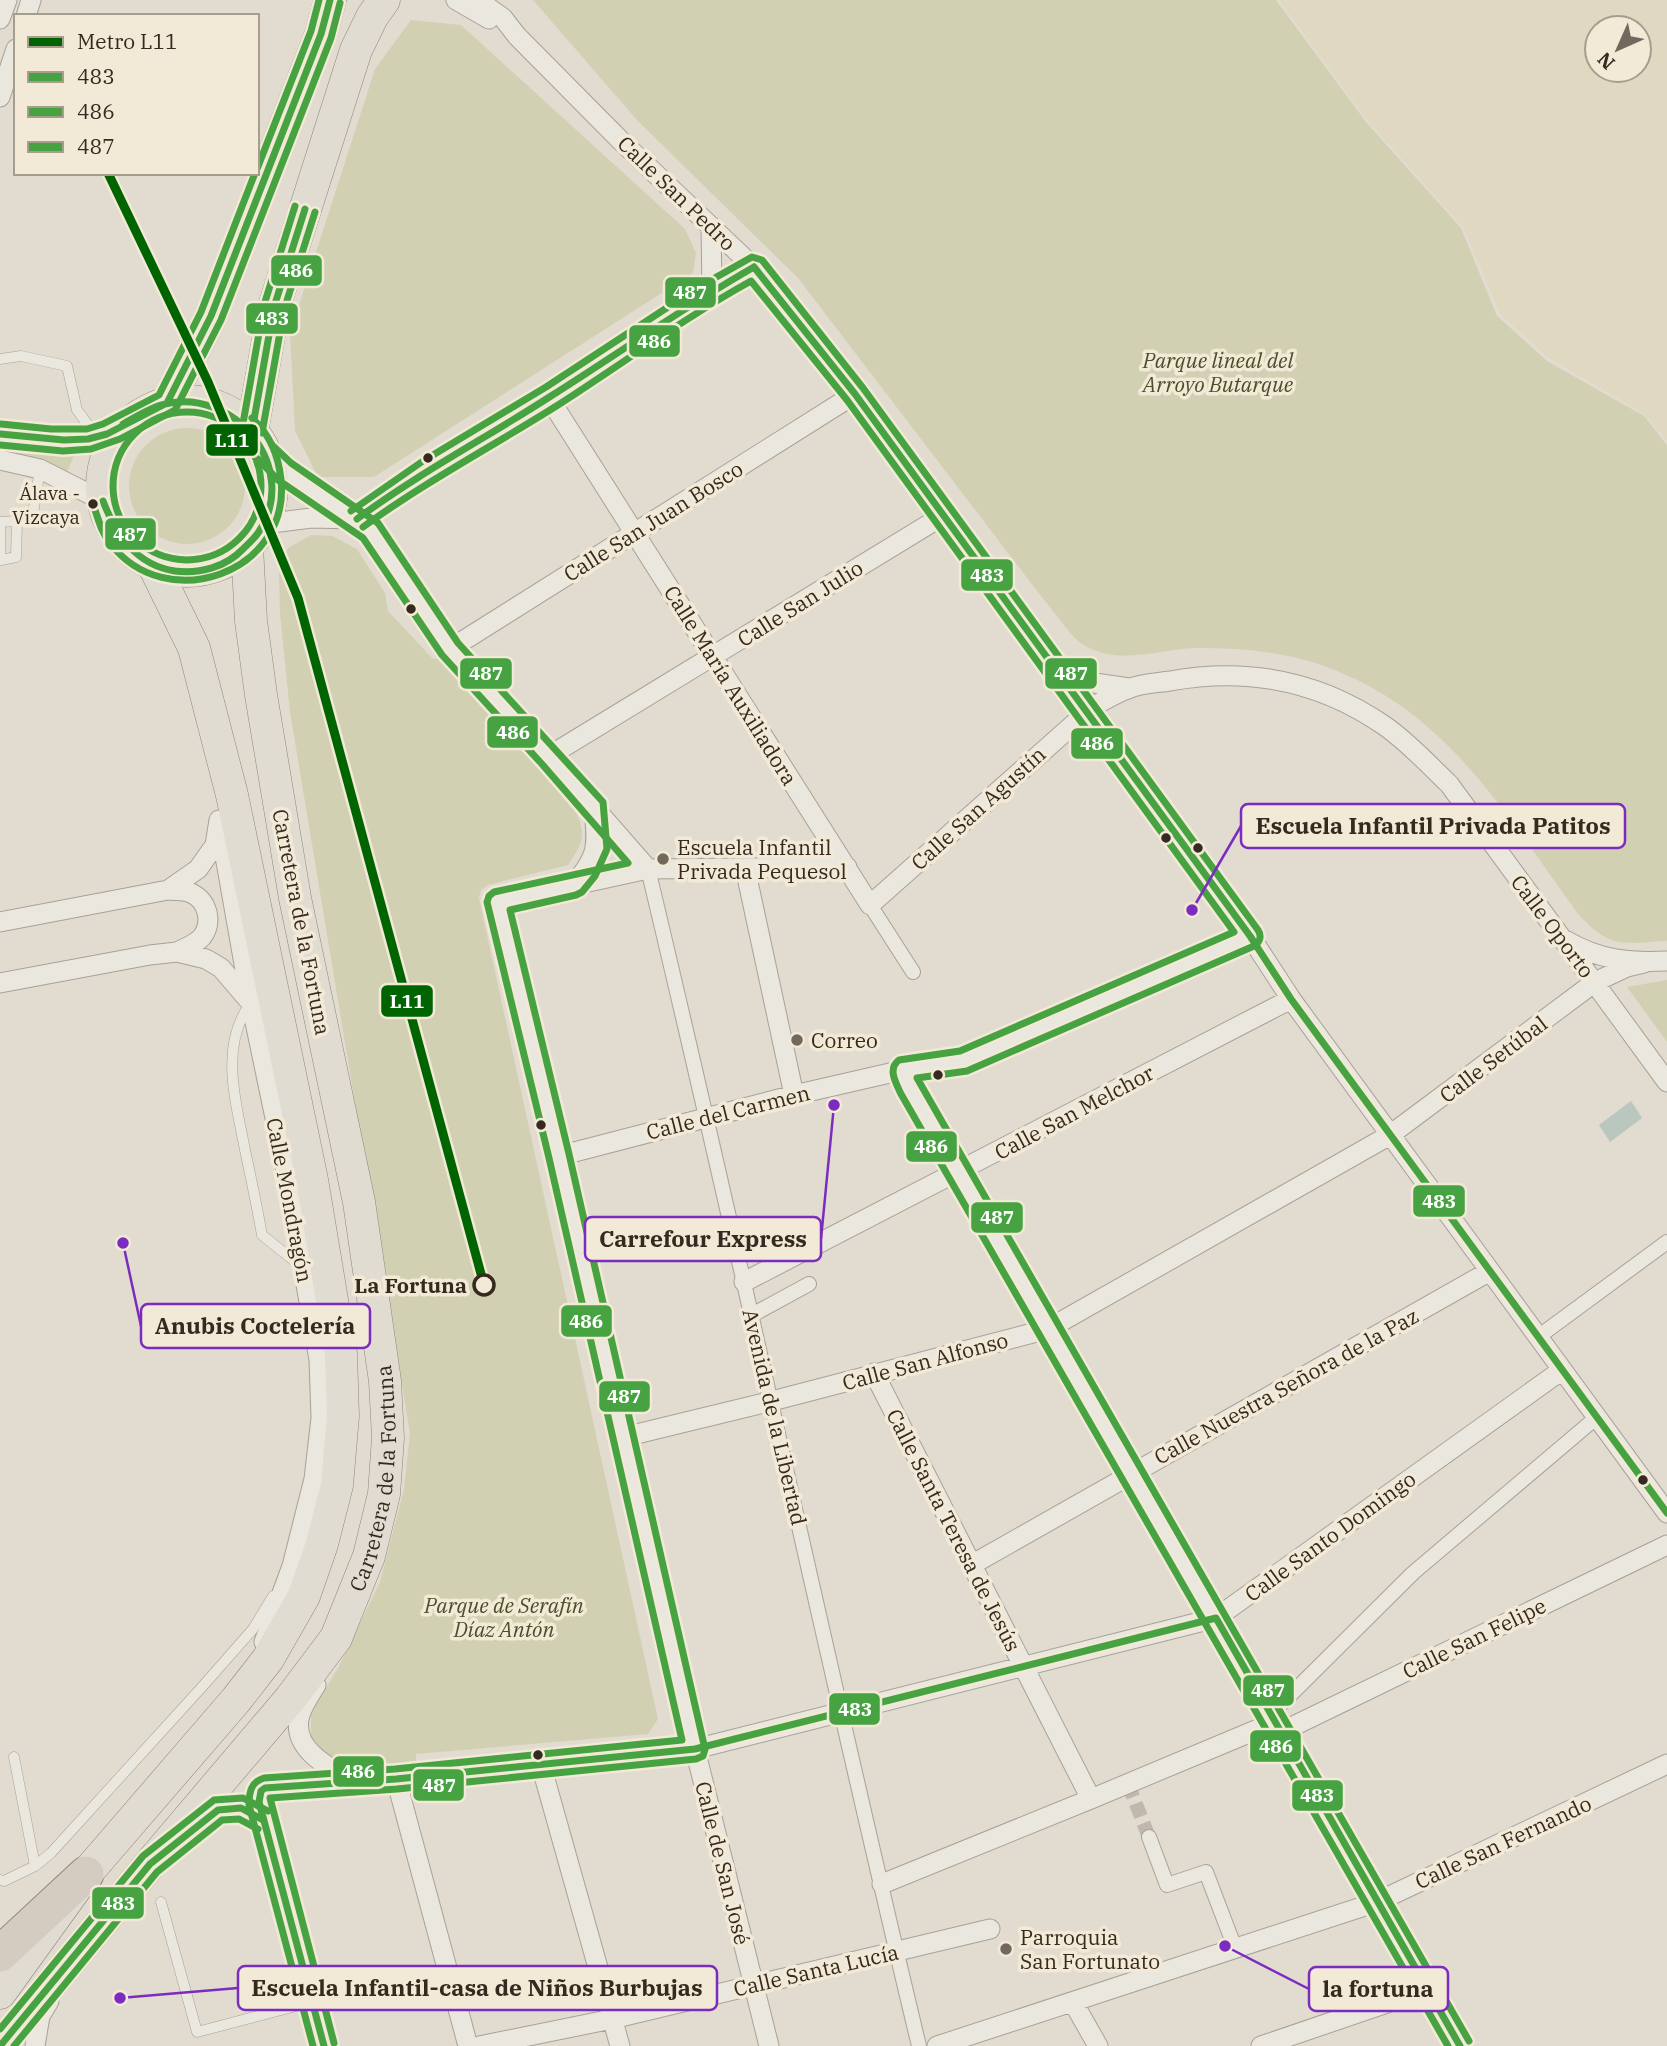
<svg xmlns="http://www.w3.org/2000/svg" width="1667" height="2046" font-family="'IBM Plex Serif',serif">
<rect width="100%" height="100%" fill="#e2dbcf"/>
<path fill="#e0d8c1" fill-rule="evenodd" d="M1279,0H1667V441L1644,414L1548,357L1500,314L1464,228L1367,120ZM1597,28H1639V70H1597Z"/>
<path fill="#d2d0b3" d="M533,0H1276L1366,122L1461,228L1497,316L1547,361L1644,416L1667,445V941C1622,943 1612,950 1579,915C1508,819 1453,718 1337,671C1292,652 1244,648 1196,648C1158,649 1118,667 1082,644C1070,636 1055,612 1044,600L798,278L637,120Z
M411,20L461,25L685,229L696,253L693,273L374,477H318L295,431L290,333L375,69Z
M129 486a58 58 0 1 1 116 0a58 58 0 1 1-116 0Z
M0,444L76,451L67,472L0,453Z
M311,535L332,536L357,549L385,593L388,611L433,659L442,657L575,810C587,836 583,842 568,865L488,885L481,890L479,898L658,1719L648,1734L416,1754V1767L359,1770L323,1752L311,1737V1713L338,1668L380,1582L404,1489L410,1433L290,712L280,613L279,572L288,548Z
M1667,980V1042L1627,987Z"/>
<path fill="#b9c7be" d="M1631,1101L1642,1118L1610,1142L1599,1125Z"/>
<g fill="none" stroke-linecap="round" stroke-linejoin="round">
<path stroke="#c0b8ac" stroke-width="14" stroke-dasharray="14 7" stroke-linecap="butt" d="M1128,1784L1149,1837"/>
<defs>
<path id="service" d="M0,359L21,356L67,366L77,410L97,437
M0,522L32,520L40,469
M0,560V522
M1,560L16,557L17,521
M250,1004C219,1047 236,1102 245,1150C251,1178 257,1207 262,1235L302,1267
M14,1757L35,1866
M0,1880L4,1881L35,1866L51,1853L202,1687L253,1629L273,1596
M161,1902L197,2032L311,2002"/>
<path id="pedestrian" d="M648,869C742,1261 825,1655 919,2046
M870,905L913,972
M752,1315L809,1284
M1538,1337L1667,1242
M1270,1715L1413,1573L1597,1417
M1149,1837L1167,1885L1206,1872L1235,1948"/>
<path id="minor" d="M456,0L489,19
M478,0L503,18L517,36L621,141L764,277L855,394L1250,936L1291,999L1667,1513
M26,16L31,0
M0,19L7,0
M0,97L16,49
M711,226L712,290
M549,398L870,905L1094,706C1105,700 1116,693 1128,689C1140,683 1157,683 1170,681C1247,667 1320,681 1385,726C1409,743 1428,764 1449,784L1667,1082
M0,434L78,440L97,438L136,417
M265,452L284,471L371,530L450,649L549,756L648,869
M0,460L40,469L103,501
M357,519C419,471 486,438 552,396C619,353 684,305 754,267
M264,524L311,518L356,519
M450,649L855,394
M1058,666L1088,682L1129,688
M549,756L944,515
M220,828L250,998
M745,868L794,1095
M574,885C600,852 597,847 594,807
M168,890C176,891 185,890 191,893C208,901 213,922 202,937C196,944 185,948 177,952
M0,922L168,890L198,869L215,845L219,820
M1567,941C1599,960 1631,963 1667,961
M0,983L150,955L177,952L206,959L221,968L251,1003L289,1185L303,1267L319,1360L321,1418L314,1479L292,1566L264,1642
M903,1070L910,1089L1216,1618L1460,2046
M559,1156L794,1095L903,1070L963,1061L1250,936
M744,1282L1291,999
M874,1373L1091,1799
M624,1437L772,1401L1048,1329L1390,1135L1595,982L1627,967L1644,963
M973,1564L1490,1271
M316,1685C310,1695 301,1707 299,1719C293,1751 332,1769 354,1782
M1281,1732L1667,1545
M541,1765L620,2046
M396,1779L468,2046
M194,1829C223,1806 229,1802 263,1820
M882,1884L1091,1799L1275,1722
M1073,2002L1098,2046
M35,2046L40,2016L49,2001
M324,2046L259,1802L261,1791L265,1788L396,1779L695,1749L1216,1618L1562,1370
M479,2046L612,2019L990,1929
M769,2046L695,1749L559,1156L497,902L648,869L847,867
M937,2046L1377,1902L1667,1764
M1261,2046L1428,1989"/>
<g id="primary">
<circle cx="187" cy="486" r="85"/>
<path d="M167,403L211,316L321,34L330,0"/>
<path d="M252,431L274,307L356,50L372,17L384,0"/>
<path d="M0,1993L86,1874L236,1700L268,1659L304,1596L322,1544L337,1485L343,1416L341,1354L312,1180L232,795L194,648L154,566"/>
<path id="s1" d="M0,2046L150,1864L290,1699L336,1638L369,1556L384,1494L388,1438L385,1381L359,1202L295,898L261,695L251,621L247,547"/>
</g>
<path id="motorway" d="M0,1954L86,1874"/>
</defs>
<use href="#service" stroke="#a8a197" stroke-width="11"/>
<use href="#pedestrian" stroke="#a8a197" stroke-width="16"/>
<use href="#minor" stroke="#a8a197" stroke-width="21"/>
<use href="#primary" stroke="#8d867e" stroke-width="33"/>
<use href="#motorway" stroke="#8d867e" stroke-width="37"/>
<use href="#service" stroke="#eae7df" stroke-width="10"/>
<use href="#pedestrian" stroke="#eae7df" stroke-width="14"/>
<use href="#minor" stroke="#eae7df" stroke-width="19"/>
<use href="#primary" stroke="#e1dcd2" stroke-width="32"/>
<use href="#motorway" stroke="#d4ccc0" stroke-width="35"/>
<defs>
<path id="bus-1" d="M754,267L855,394L1250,936L1291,999L1667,1513
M252,431L274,307L305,209
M0,434L64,440L88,439L107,434L167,403L211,316L321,34L330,0
M103,501C116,535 136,565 175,571C200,574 226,567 243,549C248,544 254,539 258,533C302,469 234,384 161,405C148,409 135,417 123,424
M357,519C419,473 486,438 551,396C619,353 684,307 754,267
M0,2046L150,1864L218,1810L241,1808L263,1820
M324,2046L259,1802L261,1791L265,1788L396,1779L695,1749L1216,1618L1460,2046"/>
<path id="bus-2" d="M262,433L284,310L315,212
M0,445L63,451L91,449L120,439L175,410L221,320L331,38L340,3
M258,459L278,480L363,538L442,655L541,763L628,863L494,892L489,896L487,902L549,1158L682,1740L395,1769L264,1778C251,1782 249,1792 249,1805L313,2046
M93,504C98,518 101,532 110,543C166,617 291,573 281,479C278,454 270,435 252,418
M363,527C425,482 493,446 558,405C622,364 684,318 751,281L847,400L1234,932L960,1051L899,1060C887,1069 896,1083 901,1094L1448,2046
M14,2046L157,1872L222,1820L239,1819L258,1829"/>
<path id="bus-3" d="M257,169L311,31L319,0
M113 486a74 74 0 1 1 148 0a74 74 0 1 1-148 0Z
M1,424L51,429H87L103,424L159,395L201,312L255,173
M242,429L264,305L295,206
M272,445L291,463L378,523L458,643L603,802L607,849L595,876L582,892L576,895L510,910L569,1154L705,1749L703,1756L696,1759L397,1789L270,1798L334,2043
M351,511L423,461L546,387L697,288L752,257L762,260L863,388L1258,930C1262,936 1260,942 1254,946L967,1071L917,1078L1469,2041
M0,2029L143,1856L214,1800L243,1798L268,1811"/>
</defs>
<use href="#bus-1" stroke="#f2e9d6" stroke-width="12"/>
<use href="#bus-2" stroke="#f2e9d6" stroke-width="12"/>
<use href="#bus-3" stroke="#f2e9d6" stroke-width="12"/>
<use href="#bus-1" stroke="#47a241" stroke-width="7"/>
<use href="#bus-2" stroke="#47a241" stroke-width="7"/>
<use href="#bus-3" stroke="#47a241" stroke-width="7"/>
<defs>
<path id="metro-1" d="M108,173L208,382L298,598L484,1285"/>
</defs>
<use href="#metro-1" stroke="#f2e9d6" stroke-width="14"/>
<use href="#metro-1" stroke="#006400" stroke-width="9"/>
</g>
<g fill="#362a20" stroke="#f2e9d6" stroke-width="2.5">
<circle cx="428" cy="458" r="6"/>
<circle cx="93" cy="504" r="6"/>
<circle cx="411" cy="609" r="6"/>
<circle cx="1166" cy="838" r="6"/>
<circle cx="1198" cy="848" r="6"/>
<circle cx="938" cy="1075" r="6"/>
<circle cx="541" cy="1125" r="6"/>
<circle cx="1643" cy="1480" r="6"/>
<circle cx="538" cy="1755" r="6"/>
</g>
<g fill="#72685d" stroke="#f2e9d6" stroke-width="2.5">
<circle cx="663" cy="859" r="7"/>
<circle cx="797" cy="1040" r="7"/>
<circle cx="1006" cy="1949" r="7"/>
</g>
<circle fill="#f2e9d6" stroke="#362a20" stroke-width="3.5" cx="484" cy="1285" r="10"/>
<g text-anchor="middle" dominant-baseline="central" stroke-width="7" stroke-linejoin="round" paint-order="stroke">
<g font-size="19" fill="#362a20" stroke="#f2e9d6" text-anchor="end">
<text x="80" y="493">Álava -<tspan x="80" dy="24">Vizcaya</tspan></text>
</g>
<g font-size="21" fill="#362a20" stroke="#f2e9d6">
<text transform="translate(677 193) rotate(44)">Calle San Pedro</text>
<text transform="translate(653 521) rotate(-32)">Calle San Juan Bosco</text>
<text transform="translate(800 603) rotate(-32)">Calle San Julio</text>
<text transform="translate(731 685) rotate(58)">Calle María Auxiliadora</text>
<text transform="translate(978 808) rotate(-42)">Calle San Agustín</text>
<text transform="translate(302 922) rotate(79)">Carretera de la Fortuna</text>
<text transform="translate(1553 926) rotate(53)">Calle Oporto</text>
<text transform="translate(1493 1059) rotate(-37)">Calle Setúbal</text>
<text transform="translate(728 1112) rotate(-14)">Calle del Carmen</text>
<text transform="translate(1074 1112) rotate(-28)">Calle San Melchor</text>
<text transform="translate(290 1200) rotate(79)">Calle Mondragón</text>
<text transform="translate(925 1361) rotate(-15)">Calle San Alfonso</text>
<text transform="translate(1286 1386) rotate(-29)">Calle Nuestra Señora de la Paz</text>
<text transform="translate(775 1417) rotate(77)">Avenida de la Libertad</text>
<text stroke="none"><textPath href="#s1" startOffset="695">Carretera de la Fortuna</textPath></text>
<text transform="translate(954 1530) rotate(63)">Calle Santa Teresa de Jesús</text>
<text transform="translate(1330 1536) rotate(-36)">Calle Santo Domingo</text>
<text transform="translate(1474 1638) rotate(-26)">Calle San Felipe</text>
<text transform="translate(1503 1842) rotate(-25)">Calle San Fernando</text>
<text transform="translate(723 1863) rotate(76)">Calle de San José</text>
<text transform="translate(816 1970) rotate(-13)">Calle Santa Lucía</text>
</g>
<g font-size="21" font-style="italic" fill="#485029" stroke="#f2e9d6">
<text x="1218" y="360">Parque lineal del<tspan x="1218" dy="24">Arroyo Butarque</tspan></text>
<text x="504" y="1605">Parque de Serafín<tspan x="504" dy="24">Díaz Antón</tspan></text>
</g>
<g font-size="21" fill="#362a20" stroke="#f2e9d6" text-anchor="start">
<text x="677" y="847">Escuela Infantil<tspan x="677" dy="24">Privada Pequesol</tspan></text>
<text x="811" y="1040">Correo</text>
<text x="1020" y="1937">Parroquia<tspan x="1020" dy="24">San Fortunato</tspan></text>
</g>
<g font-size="21" font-weight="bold" fill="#362a20" stroke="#f2e9d6" text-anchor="end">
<text x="467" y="1285">La Fortuna</text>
</g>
</g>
<path fill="none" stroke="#7b2cbf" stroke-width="2.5" d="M1192 910L1241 826M834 1105L821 1239M123 1243L141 1326M120 1998L238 1988M1225 1946L1309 1989"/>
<g fill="#7b2cbf" stroke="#f2e9d6" stroke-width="2.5">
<circle cx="1192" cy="910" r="7"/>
<circle cx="834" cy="1105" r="7"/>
<circle cx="123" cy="1243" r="7"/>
<circle cx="120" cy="1998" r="7"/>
<circle cx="1225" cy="1946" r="7"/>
</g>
<g fill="#f2e9d6" stroke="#7b2cbf" stroke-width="2.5">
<rect x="1241" y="804" width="384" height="44" rx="7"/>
<rect x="585" y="1217" width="236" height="44" rx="7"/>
<rect x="141" y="1304" width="229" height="44" rx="7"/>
<rect x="238" y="1966" width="479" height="44" rx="7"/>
<rect x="1309" y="1967" width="139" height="44" rx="7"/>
</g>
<g font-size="23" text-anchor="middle" font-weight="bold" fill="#362a20">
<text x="1433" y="834">Escuela Infantil Privada Patitos</text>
<text x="703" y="1247">Carrefour Express</text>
<text x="255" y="1334">Anubis Coctelería</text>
<text x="477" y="1996">Escuela Infantil-casa de Niños Burbujas</text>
<text x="1378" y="1997">la fortuna</text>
</g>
<g stroke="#f2e9d6" stroke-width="2.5">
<rect x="270" y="254" width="53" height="33" rx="7" fill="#47a241"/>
<rect x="664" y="276" width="53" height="33" rx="7" fill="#47a241"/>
<rect x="245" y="302" width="54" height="33" rx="7" fill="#47a241"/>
<rect x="628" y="324" width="53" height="34" rx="7" fill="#47a241"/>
<rect x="205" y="423" width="54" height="34" rx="7" fill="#006400"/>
<rect x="104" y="517" width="53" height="34" rx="7" fill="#47a241"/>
<rect x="960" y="558" width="54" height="34" rx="7" fill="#47a241"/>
<rect x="1044" y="657" width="54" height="33" rx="7" fill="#47a241"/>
<rect x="459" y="657" width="54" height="33" rx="7" fill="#47a241"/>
<rect x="486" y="715" width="53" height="34" rx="7" fill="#47a241"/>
<rect x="1070" y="727" width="54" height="33" rx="7" fill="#47a241"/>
<rect x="380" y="984" width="54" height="34" rx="7" fill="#006400"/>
<rect x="905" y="1130" width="53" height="33" rx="7" fill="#47a241"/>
<rect x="1412" y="1184" width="54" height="34" rx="7" fill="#47a241"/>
<rect x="970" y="1201" width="54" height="33" rx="7" fill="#47a241"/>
<rect x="560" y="1304" width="53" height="34" rx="7" fill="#47a241"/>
<rect x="598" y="1380" width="53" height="33" rx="7" fill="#47a241"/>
<rect x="1242" y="1674" width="53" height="33" rx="7" fill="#47a241"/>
<rect x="828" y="1692" width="53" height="34" rx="7" fill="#47a241"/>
<rect x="1249" y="1729" width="53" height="34" rx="7" fill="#47a241"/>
<rect x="332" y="1755" width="53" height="33" rx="7" fill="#47a241"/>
<rect x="412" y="1768" width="53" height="34" rx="7" fill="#47a241"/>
<rect x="1291" y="1779" width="53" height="33" rx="7" fill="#47a241"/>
<rect x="91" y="1886" width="54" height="34" rx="7" fill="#47a241"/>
</g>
<g font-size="19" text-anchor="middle" font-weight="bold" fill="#fff">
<text x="296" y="277">486</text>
<text x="690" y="299">487</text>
<text x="272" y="325">483</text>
<text x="654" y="348">486</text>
<text x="232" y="447">L11</text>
<text x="130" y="541">487</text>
<text x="987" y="582">483</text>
<text x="1071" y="680">487</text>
<text x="486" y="680">487</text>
<text x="513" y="739">486</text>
<text x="1097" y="750">486</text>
<text x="407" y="1008">L11</text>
<text x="931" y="1153">486</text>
<text x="1439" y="1208">483</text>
<text x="997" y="1224">487</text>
<text x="586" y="1328">486</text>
<text x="624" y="1403">487</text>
<text x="1268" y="1697">487</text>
<text x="855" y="1716">483</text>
<text x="1276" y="1753">486</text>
<text x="358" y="1778">486</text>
<text x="439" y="1792">487</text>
<text x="1317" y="1802">483</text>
<text x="118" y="1910">483</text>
</g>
<rect x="14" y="14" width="245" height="161" fill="#f2e9d6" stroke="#a79d8d" stroke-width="2"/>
<rect x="28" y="37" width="35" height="10" fill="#006400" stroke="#a79d8d" stroke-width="2"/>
<text x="77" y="49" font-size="21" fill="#362a20">Metro L11</text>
<rect x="28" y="72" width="35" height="10" fill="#47a241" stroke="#a79d8d" stroke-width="2"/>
<text x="77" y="84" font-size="21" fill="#362a20">483</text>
<rect x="28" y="107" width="35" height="10" fill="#47a241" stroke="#a79d8d" stroke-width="2"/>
<text x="77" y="119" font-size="21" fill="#362a20">486</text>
<rect x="28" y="142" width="35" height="10" fill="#47a241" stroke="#a79d8d" stroke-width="2"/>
<text x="77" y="154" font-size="21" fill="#362a20">487</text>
<g transform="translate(1618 49) rotate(225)"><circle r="33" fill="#f2e9d6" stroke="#a79d8d" stroke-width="2"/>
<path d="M0-5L12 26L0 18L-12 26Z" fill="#72685d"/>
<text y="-10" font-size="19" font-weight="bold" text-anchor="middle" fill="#362a20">N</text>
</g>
</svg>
